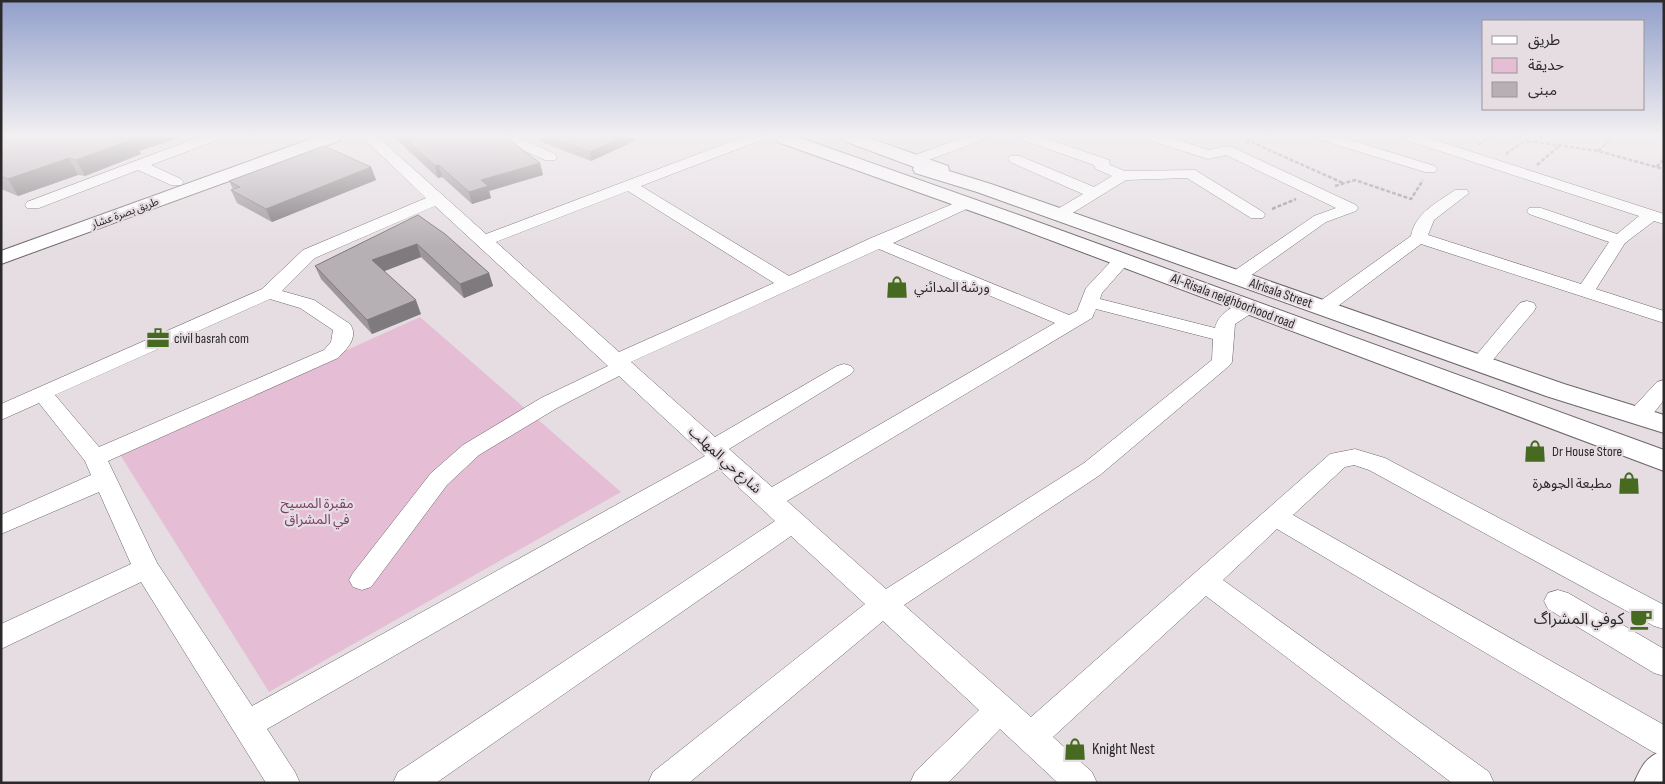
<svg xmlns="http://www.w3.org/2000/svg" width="1665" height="784" font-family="'Sofia Sans Condensed','Noto Sans Arabic',sans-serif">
<rect width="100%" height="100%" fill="#e5dde2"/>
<path fill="#e5bed6" d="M420,317L621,492L269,692L119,453Z"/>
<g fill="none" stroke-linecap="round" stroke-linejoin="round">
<defs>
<path id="minor" d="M199,137H219L217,140L151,165L181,179L184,182L181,185H171L138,170L39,208H27L25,205L27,202Z
M362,137H378L486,234L743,137H763L761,140L641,186L789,276L871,238L967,198L973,200L975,203L973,206L893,243L1069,315L1077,311L1086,288L1116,256L1122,255L1128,256L1131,260L1102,293L1100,299L1215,328C1218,313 1240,299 1255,303L1257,307L1255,311L1235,324L1232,362L1229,366L1100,475L904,605L1031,717L1330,454L1355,449L1385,458L1664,605V629L1654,626L1369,470L1354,465L1345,467L1293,515L1664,725V756L1653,752L1277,529L1223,580L1489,772L1494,783H1452L1206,596L1053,737L1092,772L1097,783H1058L1000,729L948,783H910L915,772L979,710L883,621L689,783H648L653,772L865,604L791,536L436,783H393L398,772L775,521L719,469L267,729L295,772L300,783H266L141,582L1,649V624L131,564L99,492L1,534V515L91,475L85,461L39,403L1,420V404L262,289L303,250L426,198ZM628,191L774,283L619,352L496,242ZM435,206L608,366L541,398L463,445L431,473L353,573L349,580L353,587L362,590L371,587L447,485L479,455L557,408L619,376L705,456L252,706L157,563L108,461L338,358C347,349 359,337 350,324L314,300L282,291L315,258ZM879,249L1055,323L772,487L729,449L851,374L854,370L851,366L844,364L837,366L715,437L631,362ZM270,299L300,308L333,330L331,342L324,350L99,447L55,395ZM1096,309L1213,339L1212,360L1084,463L886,589L787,501L1092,318Z
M499,137H518L555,154L557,157L555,160H545L501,140Z
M964,137H985L983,140L920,163H910L908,160L910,157Z
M1021,137H1042L1109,160L1110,165L1125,171L1195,170L1263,212L1265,215L1263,218H1251L1187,178L1126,180L1066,217H1054L1052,214L1054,211L1083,194L1010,162L1008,159L1010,156H1020L1094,187L1112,176L1096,169L1094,165L1023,140Z
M1147,137H1169L1209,150L1227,146L1232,147L1356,205L1358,208L1356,211L1326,222L1243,281L1237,282L1231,281L1228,277L1231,273L1314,216L1336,208L1226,155L1208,159L1149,140Z
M1319,137H1341L1435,166L1437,169L1435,172H1425L1321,140Z
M1404,137H1426L1664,214V224L1654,221L1625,243L1596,289L1664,311V323L1421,244L1330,312L1323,314L1316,312L1314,308L1316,304L1411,236C1415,213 1438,202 1455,190H1467L1469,193L1434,220L1428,235L1581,284L1609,242L1529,214L1527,211L1529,208H1541L1617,234L1639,216L1406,140Z
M1527,301L1534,303L1536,307L1534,311L1487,367L1480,369L1473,367L1470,363L1473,359L1520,303Z
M1664,380V400C1654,412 1647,426 1630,421L1627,416L1630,411L1657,382Z
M1558,590L1568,593L1664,649V676L1654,673L1548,609L1544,601L1548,593Z"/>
<path id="major" d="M316,137H342L339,141L1,264V251Z
M772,137H798L1027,218L1664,450V471L1013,226L775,141Z
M841,137H867L948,166L949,171L991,184L1564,384L1664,415V433L1546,396L977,192L915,173L913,169L914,167L844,141Z
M1664,750V783H1634C1642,765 1646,757 1664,750Z"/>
</defs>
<use href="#minor" stroke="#6c6569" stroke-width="1"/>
<use href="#major" stroke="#6c6569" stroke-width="2"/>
<path stroke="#969094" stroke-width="2.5" stroke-dasharray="4 2" stroke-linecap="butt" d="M1518,137L1528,140
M1542,137L1536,142L1598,151L1656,167
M1246,143L1249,141L1343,183
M1478,145L1490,137
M1598,151L1613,137
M1506,154L1522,142H1536
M1664,160L1656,167L1664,169
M1537,165L1559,146
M1335,186L1355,180L1411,199L1423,180
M1272,209L1296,199"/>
<use href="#minor" fill="#fff" fill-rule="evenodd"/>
<use href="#major" fill="#fff" fill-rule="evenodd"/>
</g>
<path fill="#9d969a" d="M1,137H181L139,151L141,154L85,176L78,175L18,196L1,189Z
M394,137H506L540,163L543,175L489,191L491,198L472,204L442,177L438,178Z
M540,137H635V141L591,161L541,142Z
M371,167L376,180L272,222L237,203L231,190L233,189L229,181Z
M418,215L489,273L493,286L464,298L421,257L384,271L421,314L372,334L321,279L315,266Z"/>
<path fill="#7f7a7d" d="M129,137H181L139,151L141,154L85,176L76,160Z
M622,137H635V141L591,161L590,152Z
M69,158L78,175L18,196L8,179Z
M540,163L543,175L489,191L491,198L472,204L469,192L481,180Z
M439,165L442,177L438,178L435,166Z
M371,167L376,180L272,222L266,209Z
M417,244L421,257L377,274L372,260Z
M489,273L493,286L464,298L460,284Z
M416,300L421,314L372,334L367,320Z"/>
<path fill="#b6afb3" stroke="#7f7a7d" d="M1,137H130L133,139L76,160L69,158L8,179L1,176Z
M403,137H506L540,163L481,180L488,186L469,192L439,165L435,166Z
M550,137H622L590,152Z
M324,146L371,167L266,209L231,190L240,187L229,181Z
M418,215L445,234L489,273L460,284L417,244L372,260L416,300L367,320L315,266Z"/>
<linearGradient id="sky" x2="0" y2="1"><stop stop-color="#919fca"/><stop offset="0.55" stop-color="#f3f0f2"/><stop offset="1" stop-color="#f3f0f2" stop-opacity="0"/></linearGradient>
<rect width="1665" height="247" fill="url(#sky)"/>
<defs>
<symbol id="shop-bare" viewBox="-9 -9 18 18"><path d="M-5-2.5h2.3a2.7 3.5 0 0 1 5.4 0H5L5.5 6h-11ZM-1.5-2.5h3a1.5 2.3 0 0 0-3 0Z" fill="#476a21" stroke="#e5dde2" stroke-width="2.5" paint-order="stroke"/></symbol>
<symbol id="office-bare" viewBox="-9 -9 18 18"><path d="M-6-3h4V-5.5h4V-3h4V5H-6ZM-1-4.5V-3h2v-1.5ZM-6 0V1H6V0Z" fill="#476a21" stroke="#e5dde2" stroke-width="2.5" paint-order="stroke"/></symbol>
<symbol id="cafe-bare" viewBox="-9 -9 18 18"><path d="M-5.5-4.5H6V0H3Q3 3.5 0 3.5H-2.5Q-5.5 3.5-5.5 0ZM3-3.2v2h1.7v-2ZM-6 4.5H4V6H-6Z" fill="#476a21" stroke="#e5dde2" stroke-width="2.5" paint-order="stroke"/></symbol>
</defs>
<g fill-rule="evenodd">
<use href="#shop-bare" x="881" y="271" width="32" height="32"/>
<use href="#office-bare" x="142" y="322" width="32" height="32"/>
<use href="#shop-bare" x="1519" y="435" width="32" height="32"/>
<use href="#shop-bare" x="1613" y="467" width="32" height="32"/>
<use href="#cafe-bare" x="1625" y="603" width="32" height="32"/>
<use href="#shop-bare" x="1059" y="733" width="32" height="32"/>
</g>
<g text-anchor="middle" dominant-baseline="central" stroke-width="4.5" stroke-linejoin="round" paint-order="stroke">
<g font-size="11" fill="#2c292b" stroke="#e5dde2">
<text transform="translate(125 213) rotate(-20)">طريق بصرة عشار</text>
</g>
<g font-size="14" fill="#2c292b" stroke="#e5dde2" text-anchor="start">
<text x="914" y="287">ورشة المدائني</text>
<text x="174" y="338">civil basrah com</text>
<text x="1552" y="451">Dr House Store</text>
<text x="1612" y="483" text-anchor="end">مطبعة الجوهرة</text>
</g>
<g font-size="14" fill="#2c292b" stroke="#e5dde2">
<text transform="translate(1281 293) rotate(19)">Alrisala Street</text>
<text transform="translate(1233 301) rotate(21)">Al-Risala neighborhood road</text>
<text transform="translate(725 460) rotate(42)">شارع حي المهلب</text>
</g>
<g font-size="14" fill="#7c3f68" stroke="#e5dde2">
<text x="317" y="503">مقبرة المسيح<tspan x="317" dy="16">في المشراق</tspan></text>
</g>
<g font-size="16" fill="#2c292b" stroke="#e5dde2" text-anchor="end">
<text x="1624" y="619">كوفي المشراگ</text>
<text x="1092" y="749" text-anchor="start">Knight Nest</text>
</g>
</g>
<rect width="1665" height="784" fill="none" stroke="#2c292b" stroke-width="5"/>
<rect x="1482" y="20" width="162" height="90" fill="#e5dde2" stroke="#9b9599"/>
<rect x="1492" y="36" width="25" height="8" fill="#ffffff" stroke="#9b9599"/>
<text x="1528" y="45" font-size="15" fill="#2c292b">طريق</text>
<rect x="1492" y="58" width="25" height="15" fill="#e5bed6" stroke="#9b9599"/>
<text x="1528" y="70" font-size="15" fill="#2c292b">حديقة</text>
<rect x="1492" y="82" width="25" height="15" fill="#b6afb3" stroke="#9b9599"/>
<text x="1528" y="95" font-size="15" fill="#2c292b">مبنى</text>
</svg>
